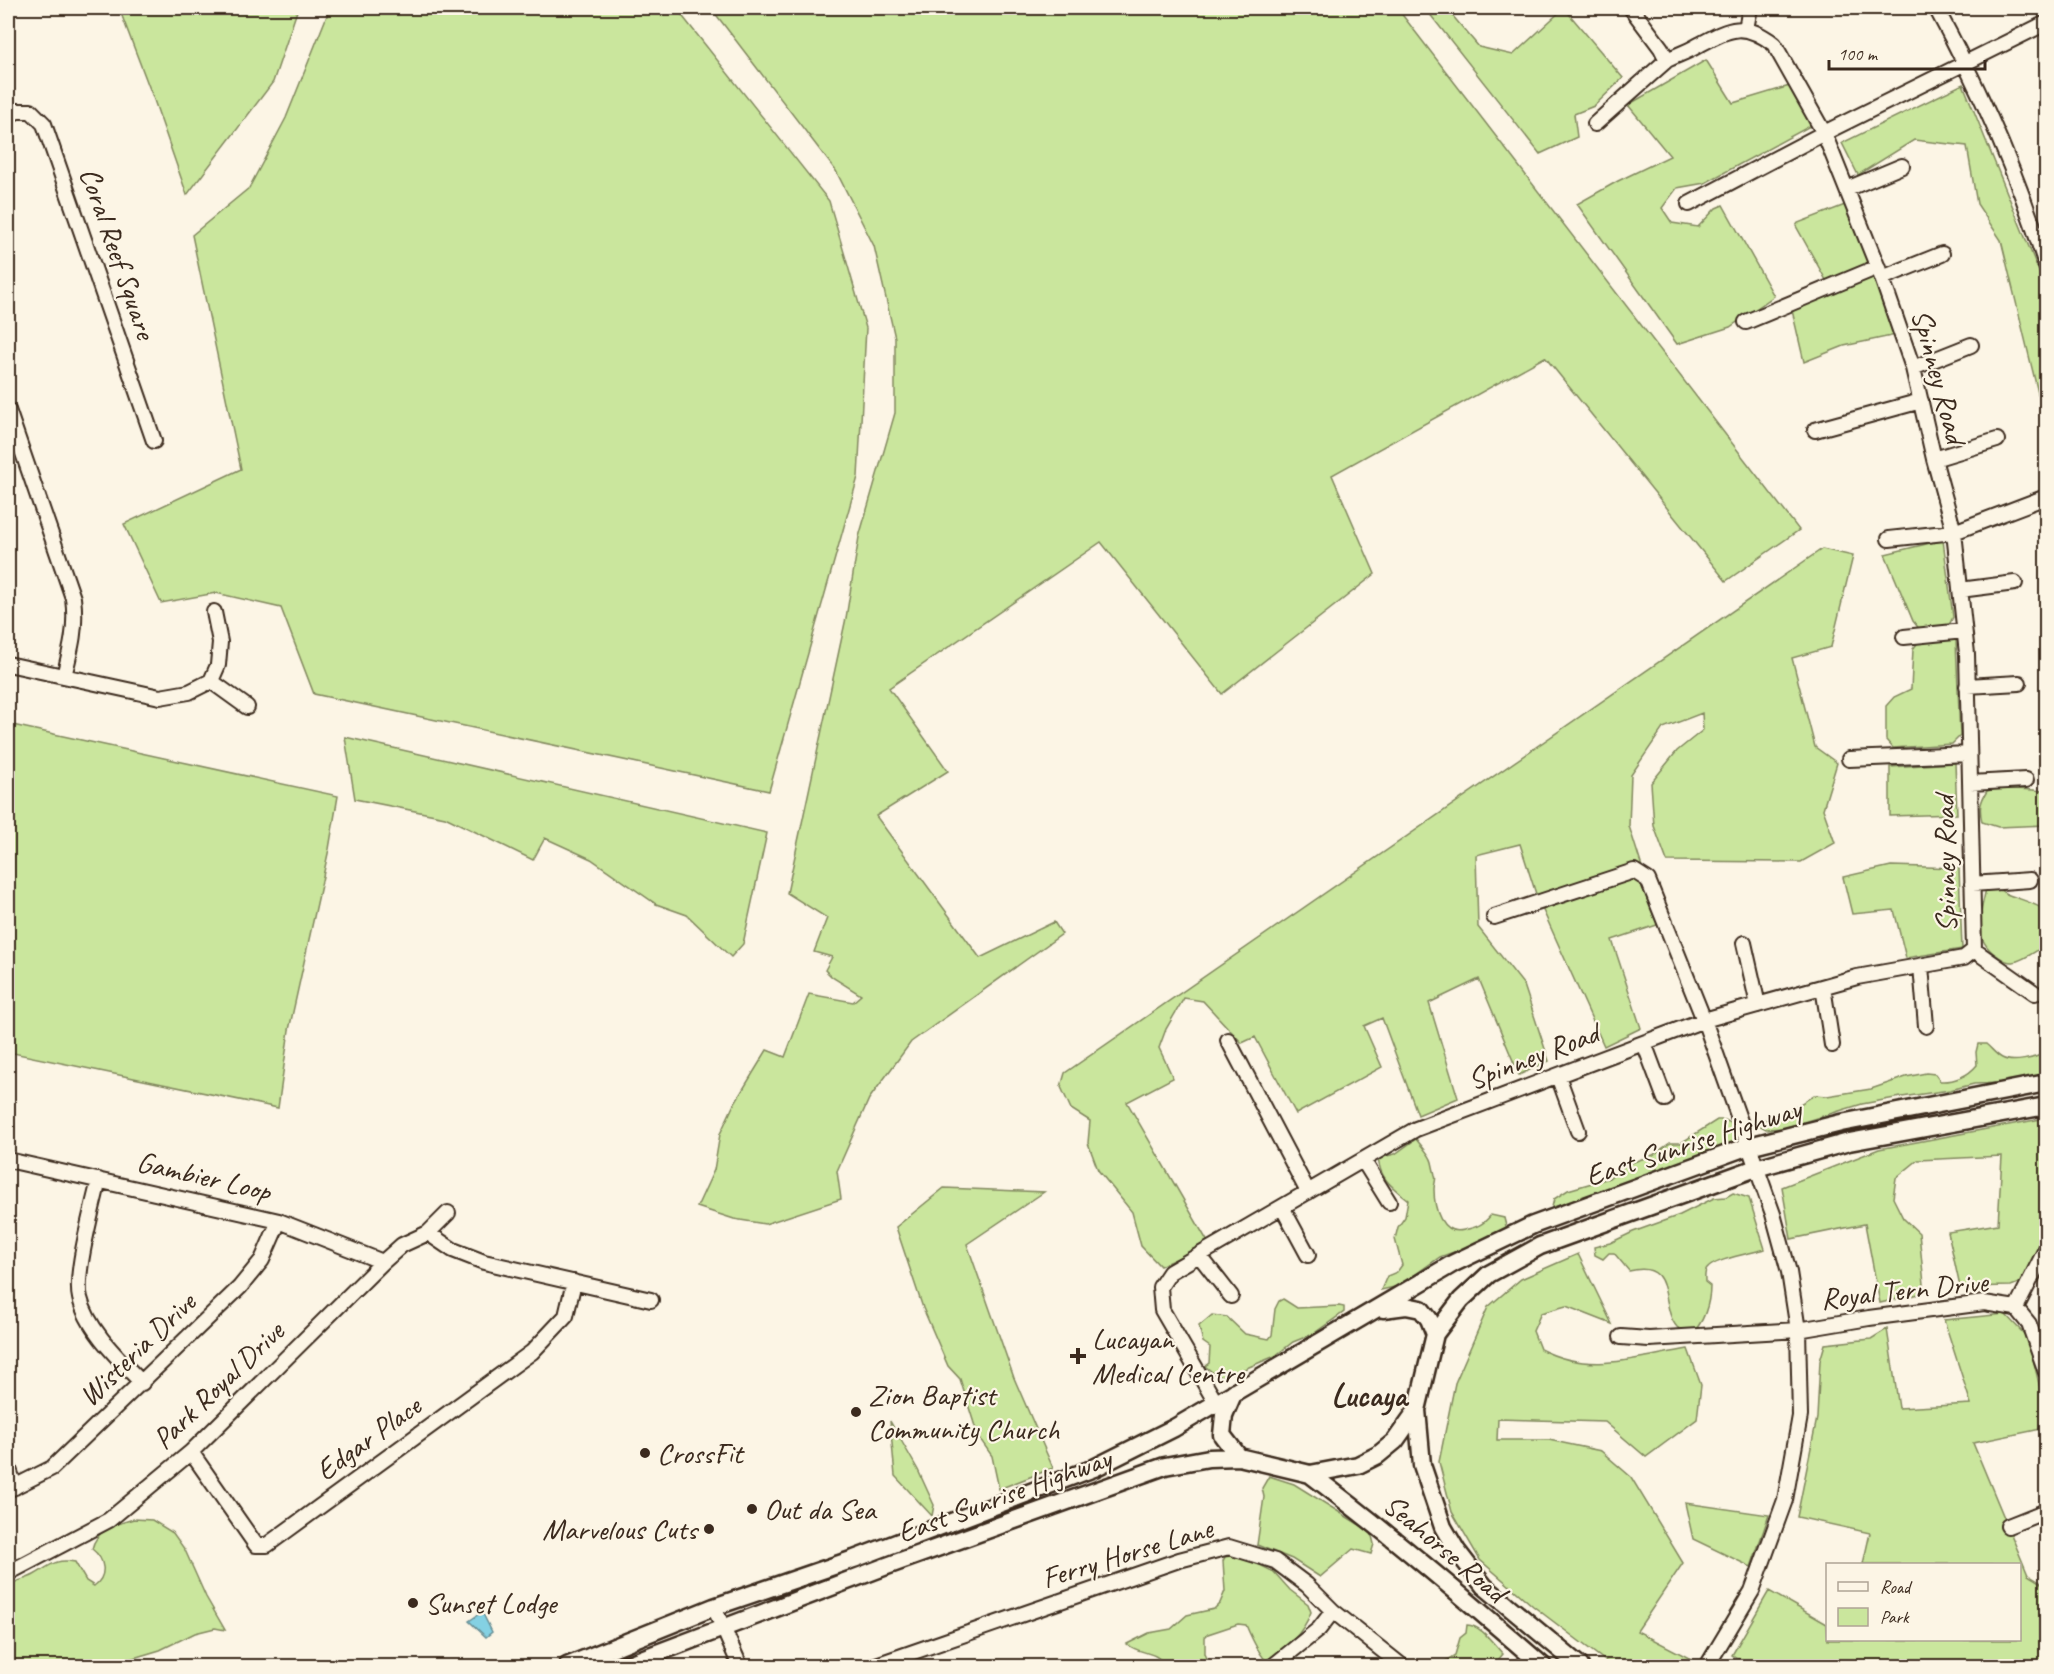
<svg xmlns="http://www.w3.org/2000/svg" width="2054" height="1674" font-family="Caveat,sans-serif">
<rect width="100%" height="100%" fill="#fcf5e5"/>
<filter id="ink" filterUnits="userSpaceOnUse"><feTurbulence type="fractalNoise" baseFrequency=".0167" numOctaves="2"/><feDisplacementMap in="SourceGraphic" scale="12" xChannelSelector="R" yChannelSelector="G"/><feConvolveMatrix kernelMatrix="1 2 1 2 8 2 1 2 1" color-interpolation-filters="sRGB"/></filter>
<g filter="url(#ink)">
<path fill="#cae69d" stroke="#82885e" stroke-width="1.5" d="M119,8H298L273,82L187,195L154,100Z
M330,8H676L829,201L866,328L858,477L769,791L314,694L281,608L216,593L161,603L124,524L241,469L192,235L249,188L286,118Z
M711,8H1397L1799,530L1726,581L1545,357L1332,475L1375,574L1222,694L1101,542L889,688L948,771L876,816L980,958L1054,922L1062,934L911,1042L869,1099L837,1171L841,1199L765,1224L734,1219L697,1207L714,1170L720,1134L734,1104L767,1050L785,1057L809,994L853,1002L861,995L832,977L825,970L832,957L814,952L827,918L787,893L846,618L859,537L895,413V338L874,246L836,171Z
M1425,8H1446L1479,47L1513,55L1564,8L1623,78L1594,106L1574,114L1577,137L1540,154Z
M1706,60L1733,103L1793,85L1812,125L1705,183L1677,188L1662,208L1672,223L1698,227L1716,208L1723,205L1774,296L1730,327L1677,344L1577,204L1618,181L1670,156L1628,105Z
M1963,84L2046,289V426L2001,240L1977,204L1967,146L1914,140L1858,175L1842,143Z
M1845,205L1883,290L1896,335L1844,346L1804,362L1791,306L1832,291L1796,226L1798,223Z
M1943,540L1953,617L1948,627L1921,631L1913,621L1885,554Z
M1822,549L1853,556L1831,647L1792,658L1815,747L1837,763L1823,809L1835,843L1801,862L1667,861L1654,826L1651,783L1677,751L1703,730L1702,713L1663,728L1631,775L1629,826L1660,924L1612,940L1641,1028L1604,1046L1537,897L1520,844L1476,855L1478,927L1524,985L1549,1061L1519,1075L1479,979L1429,1003L1458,1098L1418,1115L1382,1018L1364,1026L1382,1067L1296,1114L1255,1037L1242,1043L1203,1001L1184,998L1166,1029L1159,1048L1173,1078L1127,1102L1209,1244L1160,1266L1141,1246L1132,1212L1098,1170L1088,1143L1090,1121L1071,1109L1061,1087L1065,1073Z
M1952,637L1956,641L1960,736L1952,744L1893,748L1886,740V706L1894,697L1911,689L1913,649L1920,640Z
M8,724L338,796L329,849L289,1030L278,1108L8,1052Z
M345,737L767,833L743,944L731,957L687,915L656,904L591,859L545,838L533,860L445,817L355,799Z
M1955,763L1957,814L1890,816V767Z
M2004,787C2019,791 2032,788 2046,792V825L1998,827L1982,822C1979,808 1980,802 1987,791Z
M1891,866L1959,868L1962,949L1906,958L1894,910L1852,914L1843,877Z
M1987,884C1995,885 2001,892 2009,895C2022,900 2035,903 2046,911V945C2037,950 2023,961 2013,962C2006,963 2001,958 1996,955C1970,937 1982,910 1987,884Z
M1978,1044H1986C1991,1048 1996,1055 2002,1058C2013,1064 2035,1058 2046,1053V1077L2000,1083L1974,1084L1950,1090L1895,1098L1862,1104L1784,1128L1766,1129L1759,1125V1121L1783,1115L1814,1095L1827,1096L1871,1089L1906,1077L1926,1073L1935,1074L1940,1081C1954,1082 1968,1076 1977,1065L1976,1052Z
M2046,1118V1232L2024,1281L2011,1286L1960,1287L1948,1232L1998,1224L2002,1156L1918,1160L1896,1178L1893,1198L1903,1218L1919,1233L1924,1284L1919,1294L1880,1303L1865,1224L1791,1239L1782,1187L1879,1149Z
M1717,1120H1725L1733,1124L1736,1132L1735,1144L1731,1147C1685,1161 1640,1178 1594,1194C1581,1199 1569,1207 1555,1210L1552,1207L1554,1199L1568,1190L1609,1178L1625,1165L1653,1155L1670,1143H1681Z
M1416,1139C1421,1146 1430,1154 1432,1162C1433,1167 1434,1171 1435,1175C1437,1179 1434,1184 1434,1189C1434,1208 1441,1236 1464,1230C1477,1227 1483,1225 1491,1215L1504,1218L1507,1230L1501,1235L1440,1257L1399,1286L1381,1290L1387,1276L1397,1272L1402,1265L1395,1239L1398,1227L1405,1217L1408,1200C1392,1187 1380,1179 1378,1158L1395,1154Z
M944,1188L1044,1192L967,1244L1014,1378L1053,1468L999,1489L992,1456L978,1436L960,1379L948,1366L923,1308L896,1227Z
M1733,1193L1749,1198L1765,1249C1753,1253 1714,1259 1707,1269C1704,1272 1705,1278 1705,1282L1710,1286C1710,1302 1704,1325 1690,1334C1686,1332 1680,1330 1677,1327C1659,1307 1676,1259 1629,1271L1614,1253H1609L1603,1259L1595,1255L1594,1247L1610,1243L1633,1232L1680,1215L1714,1198L1726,1197Z
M1578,1254L1612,1324L1566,1306L1541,1313L1533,1331L1540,1349C1590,1375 1635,1358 1688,1349L1701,1385L1697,1419L1646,1457L1605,1422L1498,1419L1497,1440H1549L1601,1451L1631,1477L1683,1563L1637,1631L1691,1659L1686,1666H1612L1533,1606L1480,1560L1452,1512L1439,1462L1455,1383L1488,1307L1521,1279Z
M1283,1299L1297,1308L1339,1306L1344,1307V1312L1313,1334L1293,1342L1275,1356L1242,1370L1218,1377L1205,1366L1209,1363L1210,1347L1203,1342L1199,1326L1212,1315L1227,1317L1245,1334L1269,1339L1272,1335L1275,1309L1279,1301Z
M2005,1314L2028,1338L2046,1413V1428L1973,1443L2028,1575L2046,1586V1666H1750L1732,1655L1769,1591L1827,1624L1828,1640H2020V1564H1863L1870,1533L1797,1517L1817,1418L1820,1361L1825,1344L1871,1339L1887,1329L1899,1408L1971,1404L1944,1320Z
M890,1421L918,1470L934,1505L932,1516L895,1476Z
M1269,1476L1294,1484L1371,1532L1374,1544L1371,1554L1353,1549L1320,1577L1292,1559L1257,1545L1264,1497L1262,1488Z
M1685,1503L1769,1515L1751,1567L1693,1539Z
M134,1519L152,1520L173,1533L185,1550L206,1597L225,1630L215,1628L195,1633L160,1650L130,1659L113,1666H8V1586C16,1580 25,1580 34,1575C50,1566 55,1558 75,1562L86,1581L94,1586C108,1576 105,1559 92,1549C96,1529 117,1524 134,1519Z
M1230,1556L1248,1559L1274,1572L1290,1590L1308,1604L1311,1612C1303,1634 1286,1648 1268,1663C1260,1655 1251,1637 1246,1625L1238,1624L1208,1634L1205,1637V1654L1211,1666H1165C1157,1650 1140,1655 1127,1644L1149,1633L1171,1629L1187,1615L1214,1609L1220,1603L1225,1591L1223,1561L1225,1557Z
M1467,1625C1482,1625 1493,1644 1503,1654L1493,1666H1438L1455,1655L1460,1638L1466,1633Z"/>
<path fill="#84d1e3" stroke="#678e94" stroke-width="1.5" d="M482,1612L492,1632L486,1637L469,1621Z"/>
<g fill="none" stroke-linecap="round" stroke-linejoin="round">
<defs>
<path id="minor" d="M1936,8C1980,89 2018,176 2046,265
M1746,29L1750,8
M8,115L18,111H31L44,124L154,441
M1595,124L1667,60
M1847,189L1902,166
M1689,204L1824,133L2046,23
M1882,278L1942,254
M1746,322L1878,267
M1913,368L1971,345
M8,410L73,598C77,626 71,649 64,676
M1815,430L1921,401
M1934,459L1997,440
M1889,539L1954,532L2046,497
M1960,590L2015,583
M1904,637L1964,631
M8,664L160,697L189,692L211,681L218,665L220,642L214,612
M211,681L247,707
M1967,686L2019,683
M1849,759L1969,754
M1970,783L2026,780
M1972,884L2030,880
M1494,917L1634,871L1648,880L1704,1020L1773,1214L1789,1272L1798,1330L1800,1416L1785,1500L1752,1591L1707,1666
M1744,943L1758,1005
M1974,950L2035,993
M1921,966L1926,1026
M1823,987L1832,1045
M1228,1040L1308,1192
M1644,1043L1665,1099
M1558,1076L1578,1131
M8,1160L279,1221L383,1262
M1363,1160L1389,1202
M99,1180C93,1206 74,1275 80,1298C87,1329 120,1360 142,1383
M1282,1207L1308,1255
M428,1233L453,1250L484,1262L651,1300
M1199,1255L1231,1296
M2016,1308L2046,1249
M1621,1337L1649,1339L1798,1330L1869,1318L1984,1303L2016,1308L2029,1324L2046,1372
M1216,1403L1162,1310L1160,1287L1170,1272L1416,1129L1704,1020L1857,977L1964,958L1974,950L1967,654L1954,532L1934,459L1913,368L1882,278L1824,133L1774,44C1742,20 1729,29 1697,46C1687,52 1677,55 1667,60L1661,48L1631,8
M191,1452L256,1545H267L532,1352L566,1316L574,1282
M8,1466L15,1487
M8,1490L52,1468L240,1287L262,1260L279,1221
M2008,1526L2046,1511
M8,1573L109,1520L191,1452L383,1262L402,1245L428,1233L448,1213
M714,1607L740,1666
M873,1666L1179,1560L1229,1547L1275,1561L1307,1585L1333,1611L1402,1666
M1273,1666L1319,1629L1333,1611"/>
<path id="major" d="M1435,1334L1461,1300L1489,1274L1540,1246L1756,1168L1849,1142L2046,1106
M1234,1392L1224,1415L1222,1435L1239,1457
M1417,1410L1422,1465L1443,1527L1457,1551L1484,1586L1580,1666
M1310,1474C1391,1535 1467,1600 1543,1666
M567,1666L714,1607L854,1559L1094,1468L1174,1428L1454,1263L1533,1225L1749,1146L1841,1123L2046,1083
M623,1666L884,1567L1165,1466L1209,1458L1239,1457L1310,1474L1358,1465L1378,1455L1395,1441L1417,1410L1435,1334L1429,1319L1421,1309L1406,1306L1383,1309"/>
</defs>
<use href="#minor" stroke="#3b2a1e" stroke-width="18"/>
<use href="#major" stroke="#3b2a1e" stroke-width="21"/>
<use href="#minor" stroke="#fcf5e5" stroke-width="14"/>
<use href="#major" stroke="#fcf5e5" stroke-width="16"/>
</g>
</g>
<g fill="#3b2a1e" stroke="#fcf5e5" stroke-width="2">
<path d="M1075 1347h6v6h6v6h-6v6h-6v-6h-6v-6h6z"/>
<circle cx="856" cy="1412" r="6"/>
<circle cx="645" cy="1453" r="6"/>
<circle cx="752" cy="1509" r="6"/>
<circle cx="709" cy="1529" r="6"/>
<circle cx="413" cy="1603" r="6"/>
</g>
<g text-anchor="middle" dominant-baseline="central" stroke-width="4.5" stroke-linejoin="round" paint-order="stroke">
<g font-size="30" fill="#3b2a1e" stroke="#fcf5e5">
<text transform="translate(118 253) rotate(71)">Coral Reef Square</text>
<text transform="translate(1939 376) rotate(75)">Spinney Road</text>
<text transform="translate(1945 864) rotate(-91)">Spinney Road</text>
<text transform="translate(1533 1056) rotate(-21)">Spinney Road</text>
<text transform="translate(1693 1142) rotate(-18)">East Sunrise Highway</text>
<text transform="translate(204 1176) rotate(13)">Gambier Loop</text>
<text transform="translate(1904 1290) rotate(-6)">Royal Tern Drive</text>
<text transform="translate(137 1349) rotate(-44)">Wisteria Drive</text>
<text transform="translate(218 1385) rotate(-44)">Park Royal Drive</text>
<text transform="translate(368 1438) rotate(-36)">Edgar Place</text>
<text transform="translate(1004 1495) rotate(-20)">East Sunrise Highway</text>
<text transform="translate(1445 1548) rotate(40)">Seahorse Road</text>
<text transform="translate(1127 1553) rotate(-17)">Ferry Horse Lane</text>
</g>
<g font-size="30" fill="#3b2a1e" stroke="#fcf5e5" text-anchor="start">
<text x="1092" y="1339">Lucayan<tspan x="1092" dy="34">Medical Centre</tspan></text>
<text x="868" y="1395">Zion Baptist<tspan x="868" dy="34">Community Church</tspan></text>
<text x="657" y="1453">CrossFit</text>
<text x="764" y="1509">Out da Sea</text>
<text x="697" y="1529" text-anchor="end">Marvelous Cuts</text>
<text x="425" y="1603">Sunset Lodge</text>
</g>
<g font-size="33" font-weight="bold" fill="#3b2a1e" stroke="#fcf5e5">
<text x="1369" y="1395">Lucaya</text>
</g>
</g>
<rect width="2054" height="1674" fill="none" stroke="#fcf5e5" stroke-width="30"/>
<rect x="15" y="15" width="2024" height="1644" fill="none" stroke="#3b2a1e" stroke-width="2" filter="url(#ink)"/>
<rect x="1826" y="1563" width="195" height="78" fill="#fcf5e5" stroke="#afa495" stroke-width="1.5"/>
<rect x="1838" y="1582" width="30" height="9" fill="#fcf5e5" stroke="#afa495" stroke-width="1.5"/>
<text x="1880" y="1593" font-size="18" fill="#3b2a1e">Road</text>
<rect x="1838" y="1608" width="30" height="18" fill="#cae69d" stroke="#afa495" stroke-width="1.5"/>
<text x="1880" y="1623" font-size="18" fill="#3b2a1e">Park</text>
<path d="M1829 60v9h156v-9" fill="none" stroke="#3b2a1e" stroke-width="3"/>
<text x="1838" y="60" font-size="18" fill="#3b2a1e" stroke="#fcf5e5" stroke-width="4.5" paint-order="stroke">100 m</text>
</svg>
